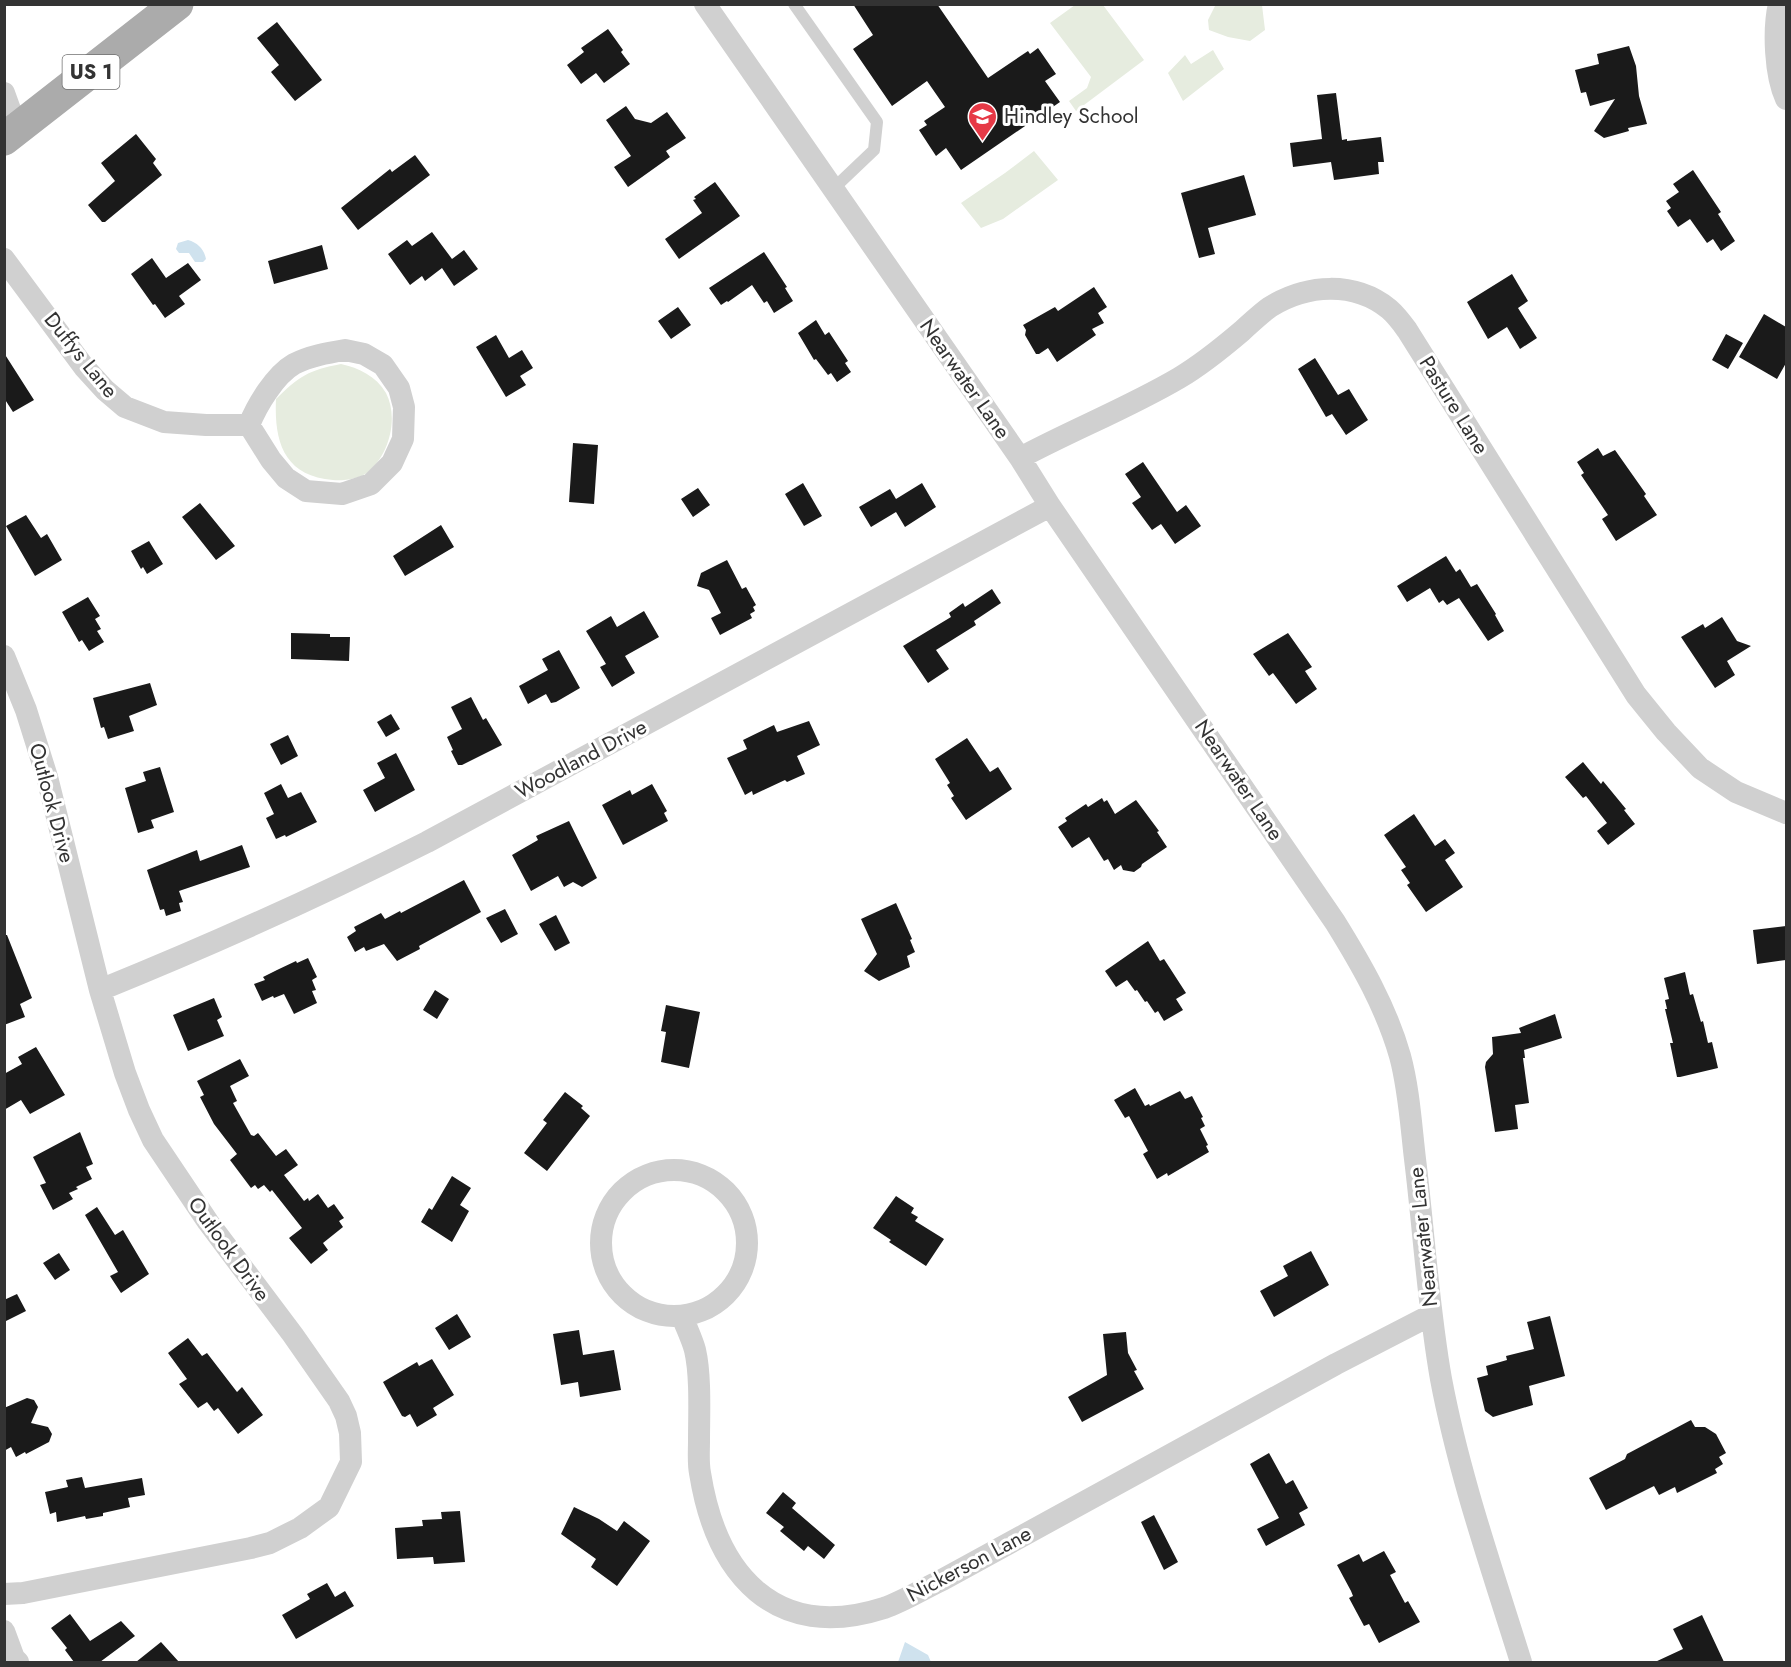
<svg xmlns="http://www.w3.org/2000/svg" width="1791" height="1667" font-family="Jost,sans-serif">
<rect width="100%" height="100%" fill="#fff"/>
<path fill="#e6ecdf" d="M1216,4L1262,5L1265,30L1250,41L1228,37L1209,30L1208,20Z
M1075,5H1103L1144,60L1076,111L1069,101L1087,88L1091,77L1050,23Z
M1213,50L1224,69L1183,101L1168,73L1185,55L1191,64Z
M1034,151L1058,180L1003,219L981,228L961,203L1005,173Z
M341,364C359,368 376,376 386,393C399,418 389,455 368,472C360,479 343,481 333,480C284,476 274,442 276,399C299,376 309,370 341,364Z"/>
<path fill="#cfe2ee" d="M188,240C198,243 204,249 206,259L203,262H195L189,253H179L176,249L178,243Z
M905,1642L928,1655L931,1662H898Z"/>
<path fill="#1a1a1a" d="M853,4H937L988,78L1028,51L1030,54L1038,48L1056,74L1045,81L1060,102L961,170L946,148L936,156L919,130L927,125L924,121L945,107L927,81L892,106L853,49L873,35Z
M277,22L322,80L295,101L271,72L279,65L257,38Z
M608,29L623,50L621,52L630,64L604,83L596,73L581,84L567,65L584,52L581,48Z
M1629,46L1636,66L1639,96L1647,124L1628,128L1629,131L1604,138L1594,131L1615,99L1590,106L1586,92L1581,93L1575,70L1599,64L1597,54Z
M1336,93L1342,140L1347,139V141L1381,137L1384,162H1378L1379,174L1334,180L1331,162L1293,167L1290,143L1322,139L1317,95Z
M626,106L635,119L651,123L667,112L686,138L666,151L670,157L628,187L614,167L631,156L606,120Z
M136,134L156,159L153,163L162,175L105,222H102L88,205L115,181L101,163Z
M415,155L430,175L358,230L341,208L390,169L392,172Z
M1693,170L1721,212L1718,214L1735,241L1721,251L1713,239L1707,243L1690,219L1678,227L1667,211L1671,208L1666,201L1679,192L1673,184Z
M1244,175L1256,215L1208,228L1215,254L1199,258L1181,193Z
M715,182L740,216L679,259L665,239L702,213L693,200L696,199L694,197Z
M432,232L452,259L464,250L478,269L454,286L442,268L425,281L422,276L410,285L388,254L407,240L412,246Z
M322,245L328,269L274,284L268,261Z
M764,252L787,287L785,288L793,301L774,313L767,301L764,303L752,285L728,302L727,301L721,305L709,288Z
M152,258L166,278L188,263L201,280L179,296L185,304L165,318L155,304L153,305L131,274Z
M1512,274L1528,301L1518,308L1537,338L1520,349L1507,327L1488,339L1467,302Z
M1094,287L1107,307L1098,313L1104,323L1092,329L1096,335L1057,362L1048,348L1039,354H1036L1025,335L1026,330L1023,325L1055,307L1058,311Z
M678,307L691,325L671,339L658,321Z
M1764,314L1786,327V363L1777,379L1739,357Z
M816,320L825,335L829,332L848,361L845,363L851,372L837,382L831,373L828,375L816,359L814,360L798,333Z
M1726,334L1743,343L1728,369L1712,360Z
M496,335L509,358L522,350L533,368L520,376L526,385L506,397L476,347Z
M4,353L34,400L13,412L4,398Z
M1315,358L1338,395L1349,389L1368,420L1346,435L1332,414L1326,417L1298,369Z
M573,443L598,445L594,504L569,502Z
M1598,448L1603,456L1615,450L1646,494L1644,496L1657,515L1616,541L1602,519L1608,515L1581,475L1584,473L1577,462Z
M1143,462L1177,512L1186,505L1201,526L1175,544L1161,524L1152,530L1132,503L1141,497L1125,474Z
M803,483L822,516L804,526L785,494Z
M922,483L936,507L905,527L896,512L871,527L859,507L890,489L896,499Z
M698,488L710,505L693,517L681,499Z
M200,503L235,546L216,560L182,517Z
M26,515L41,538L47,534L62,560L35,576L6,526Z
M441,525L454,547L405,576L393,556Z
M149,541L163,564L147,574L143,567L141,569L131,551Z
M1446,556L1456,572L1460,569L1471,587L1477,584L1496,614L1495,615L1504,631L1488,641L1459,598L1447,605L1443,600L1439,603L1430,588L1407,602L1397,586Z
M727,560L742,589L746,587L756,605L753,607L755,611L750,614L752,618L720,635L711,618L721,613L709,590L697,586L701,573Z
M992,589L1001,603L974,621L976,625L936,650L949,669L928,683L903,646L951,617L949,613L963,603L965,607Z
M88,597L100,616L95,619L101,629L97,631L104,642L89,651L82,640L79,642L62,612Z
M644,611L659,637L625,656L635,673L612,687L600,667L606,664L586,631L611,616L617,627Z
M1722,617L1737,641L1751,646L1727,661L1735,675L1715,688L1681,637L1703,624L1705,628Z
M291,633L330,634V637H350L349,661L291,659Z
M1288,633L1312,667L1305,671L1317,689L1296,704L1273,673L1269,676L1253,654Z
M559,650L580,688L556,702L551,703L546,694L528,704L519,686L548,670L542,659Z
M150,683L157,705L129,716L134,731L108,739L104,727L101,728L93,698Z
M471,697L483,720L486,718L502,745L462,765H458L451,751L453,750L447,737L462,729L451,707Z
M391,714L400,729L386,737L377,722Z
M809,721L820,745L797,756L805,774L787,782L785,780L753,795L752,791L745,795L727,758L747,749L743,740L774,725L777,732Z
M288,735L298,756L281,765L270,744Z
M967,738L990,772L998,767L1012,789L966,820L951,798L954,796L947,785L950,783L935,759Z
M396,753L415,790L375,812L363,790L385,778L377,763Z
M1583,762L1601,784L1603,781L1626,809L1624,810L1635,824L1608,845L1597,831L1607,823L1586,796L1583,798L1565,777Z
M160,767L174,812L151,820L154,828L138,833L125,788L146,781L143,772Z
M281,784L288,798L301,792L317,822L286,837L285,835L276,839L266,818L274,814L264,793Z
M652,784L667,811L664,813L668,821L623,845L602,805L630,790L632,795Z
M1102,798L1104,802L1107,800L1115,814L1136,800L1159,831L1157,832L1167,847L1142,864L1141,867L1134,872L1123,870L1121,865L1114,870L1108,859L1104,861L1089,837L1072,848L1058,827L1067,821L1065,818L1086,804L1088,807Z
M1414,814L1435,846L1445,839L1455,853L1445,860L1463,887L1426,912L1407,885L1410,883L1401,870L1406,867L1384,835Z
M569,821L597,878L582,887L573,882L564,887L558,876L531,891L512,855L538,840L536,836Z
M242,845L250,867L179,891L183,902L179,903L181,911L166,916L164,909L160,910L147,870L197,850L200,861Z
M464,880L481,912L419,946L420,949L397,961L384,944L366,951L364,947L355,952L347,937L356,931L354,927L381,913L385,919L400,911L401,913Z
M896,903L912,939L910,940L915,952L907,956L910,967L879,981L864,971L877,954L861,919Z
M505,909L518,934L501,943L486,918Z
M556,915L570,943L555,951L539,924Z
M1786,926V960L1757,964L1753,930Z
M4,935H7L32,998L20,1004L25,1017L4,1025Z
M1148,941L1160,961L1164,959L1186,993L1176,999L1183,1010L1164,1021L1158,1011L1155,1013L1147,1001L1145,1002L1137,990L1135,991L1127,980L1116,987L1105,971Z
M308,958L317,977L312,980L316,990L312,991L317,1003L294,1014L284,994L274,998L273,996L262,1001L254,984L265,980L263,977L277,970L296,961L297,963Z
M1685,972L1690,995L1693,994L1701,1022L1703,1021L1708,1043L1712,1042L1718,1068L1680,1077H1677L1670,1043H1673L1665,1009H1667L1665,1000L1669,999L1664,978Z
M435,990L449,999L437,1019L423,1010Z
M214,998L222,1017L217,1020L224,1036L188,1051L173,1015Z
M666,1005L700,1012L689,1068L661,1062L666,1032L661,1031Z
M1555,1014L1562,1038L1524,1050L1525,1058H1523L1529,1103L1515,1105L1518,1129L1495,1132L1485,1067L1486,1062L1493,1054L1492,1037L1521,1033L1519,1028Z
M36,1047L65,1095L30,1114L21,1100L4,1110V1074L22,1064L18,1057Z
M240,1059L249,1076L230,1086L237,1101L233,1103L251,1135L254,1136L258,1133L276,1156L286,1149L298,1165L284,1175L304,1201L308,1198L309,1201L318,1194L328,1208L334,1204L344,1218L339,1221L343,1227L323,1243L328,1250L311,1264L289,1238L302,1228L272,1190L270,1192L264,1185L258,1189L255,1185L251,1188L230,1160L237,1154L214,1124L200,1097L204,1095L197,1081Z
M1135,1088L1145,1106L1149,1104L1150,1106L1180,1091L1185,1099L1192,1096L1203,1117L1201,1118L1205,1126L1200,1129L1208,1145L1206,1146L1209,1152L1168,1176L1167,1173L1157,1179L1143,1154L1148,1151L1129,1116L1125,1118L1114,1100Z
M565,1092L583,1106L581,1108L590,1116L547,1171L524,1153L547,1123L543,1120Z
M80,1132L93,1164L86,1167L92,1179L76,1187L78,1189L69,1193L73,1199L53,1210L40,1185L46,1183L33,1157Z
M452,1176L471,1188L460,1205L469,1211L452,1242L421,1222L429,1208L432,1210Z
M896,1196L914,1208L911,1213L918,1217L915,1221L944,1239L926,1266L889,1242L891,1240L873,1228Z
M97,1207L115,1235L123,1230L149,1274L121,1293L110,1276L118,1272L85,1215Z
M1311,1251L1329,1285L1274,1317L1260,1291L1288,1276L1283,1266Z
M59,1253L70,1270L55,1280L43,1263Z
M17,1294L26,1311L4,1322V1300Z
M457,1314L471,1337L449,1350L435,1328Z
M1550,1316L1565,1376L1529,1386L1533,1405L1493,1417L1485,1411L1477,1378L1488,1375L1486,1366L1507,1360L1506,1356L1534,1349L1527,1322Z
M579,1330L583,1355L614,1350L621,1390L580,1397L578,1382L561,1385L553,1334Z
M1126,1332L1128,1353L1137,1370L1134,1371L1144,1389L1082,1422L1068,1397L1107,1375L1103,1334Z
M188,1338L202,1356L207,1353L237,1392L242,1387L263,1415L238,1434L218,1408L214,1411L207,1402L198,1408L179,1384L187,1379L168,1353Z
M432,1359L454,1395L433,1408L437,1415L417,1427L410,1414L405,1417L402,1416L383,1382L417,1362L419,1366Z
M27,1398L34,1400L38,1407L31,1423L48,1427L52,1434L49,1442L26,1454L25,1452L16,1457L11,1447L4,1451V1408Z
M1691,1420L1695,1427H1705L1716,1434L1726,1453L1719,1457L1723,1464L1715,1469L1717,1473L1677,1493L1675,1487L1659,1495L1654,1486L1606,1510L1589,1478L1625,1459L1627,1454Z
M1269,1453L1286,1484L1293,1480L1308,1508L1299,1513L1305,1525L1266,1546L1257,1529L1279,1518L1250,1464Z
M82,1477L85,1488L142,1478L145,1495L128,1498L130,1507L103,1513V1516L86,1519L85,1516L57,1522L56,1512L50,1514L45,1492L68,1487L66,1480Z
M783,1492L796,1503L792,1508L835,1545L824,1559L808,1546L804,1551L780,1531L784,1527L766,1513Z
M574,1507L599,1519L617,1531L624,1521L650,1541L617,1586L591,1567L596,1559L561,1534Z
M460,1511L465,1562L434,1564L433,1557L397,1559L395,1528L423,1526L422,1520L442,1519L441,1512Z
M1154,1515L1178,1562L1164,1570L1141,1522Z
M1384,1551L1396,1572L1390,1575L1405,1603L1408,1601L1420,1622L1379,1643L1369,1624L1364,1626L1349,1598L1353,1596L1351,1591L1337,1565L1359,1554L1363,1562Z
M327,1583L335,1597L345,1591L354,1606L296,1639L282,1615L310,1599L307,1594Z
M70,1614L90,1641L121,1621L135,1636L100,1662H74L65,1650L67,1648L51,1628Z
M1702,1615L1724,1662H1655L1683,1649L1673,1629Z
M161,1642L179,1662H136Z"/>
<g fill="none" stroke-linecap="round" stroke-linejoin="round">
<path stroke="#d0d0d0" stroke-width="12" d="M794,4L877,122L874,150L833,189"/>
<path stroke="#d0d0d0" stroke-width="22" d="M705,4L1020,458L1050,506L1335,922C1361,964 1386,1007 1400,1056C1409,1089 1411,1125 1415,1159C1424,1232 1428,1306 1441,1379C1459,1475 1492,1569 1521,1662
M1779,4C1773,30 1775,75 1786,99
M4,93L17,129
M4,259L84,367L105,390L125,407L164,422L206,425H249
M345,350L364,354L383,365L399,388L404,407L403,439L392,463L371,484L342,494L306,491L286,478L271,460L249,425C257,405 275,375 294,364C310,356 327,353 345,350Z
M1020,458C1072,430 1128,408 1179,378C1201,365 1222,348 1242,331C1251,323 1260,314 1270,307C1307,284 1354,281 1389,309C1396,315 1402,323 1407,330L1636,695L1666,732L1700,768L1736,792L1786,813
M4,656L26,710L47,777L100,990L125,1073L139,1110L153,1140L208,1222L293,1335L339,1401L346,1416L350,1433L351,1462L329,1507L300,1528L270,1543L251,1548L23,1593L4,1594
M100,990C211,945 320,896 427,842L1050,506
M601 1243a73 73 0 1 1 146 0a73 73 0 1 1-146 0Z
M682,1316C686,1327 692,1339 695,1350C701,1376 699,1415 699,1441C699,1452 698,1463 700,1473C716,1574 775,1643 884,1608C904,1601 923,1589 942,1580L1336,1364L1431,1315
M4,1631L14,1658L18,1662"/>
<path stroke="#ababab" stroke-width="33" d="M4,139L177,4"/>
</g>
<defs>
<symbol id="school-pin" viewBox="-11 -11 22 30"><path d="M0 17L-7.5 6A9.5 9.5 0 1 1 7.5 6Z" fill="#e63946" stroke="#fff"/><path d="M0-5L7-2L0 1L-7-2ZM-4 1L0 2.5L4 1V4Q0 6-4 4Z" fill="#fff"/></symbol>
</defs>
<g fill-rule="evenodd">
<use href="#school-pin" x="966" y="100" width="33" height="45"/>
</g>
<g text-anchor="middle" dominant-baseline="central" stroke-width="6" stroke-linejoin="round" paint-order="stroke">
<rect fill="#fff" stroke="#707070" stroke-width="1.5" x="62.5" y="55" width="57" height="34" rx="4.5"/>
<g font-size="20" font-weight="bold" fill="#333">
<text x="91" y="72">US 1</text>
</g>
<g font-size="21" fill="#333" stroke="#fff" text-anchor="start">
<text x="1004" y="116">Hindley School</text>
</g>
<g font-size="21" fill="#333" stroke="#fff">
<text transform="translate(81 355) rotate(51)">Duffys Lane</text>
<text transform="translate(965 379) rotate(55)">Nearwater Lane</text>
<text transform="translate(1454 405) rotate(58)">Pasture Lane</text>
<text transform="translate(581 759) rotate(-28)">Woodland Drive</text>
<text transform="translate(1239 780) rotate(56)">Nearwater Lane</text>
<text transform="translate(52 803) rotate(75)">Outlook Drive</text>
<text transform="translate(1423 1237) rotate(-96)">Nearwater Lane</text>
<text transform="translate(229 1249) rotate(54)">Outlook Drive</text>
<text transform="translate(969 1564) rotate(-28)">Nickerson Lane</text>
</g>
</g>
<rect width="1791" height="1667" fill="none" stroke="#333333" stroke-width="12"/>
</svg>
